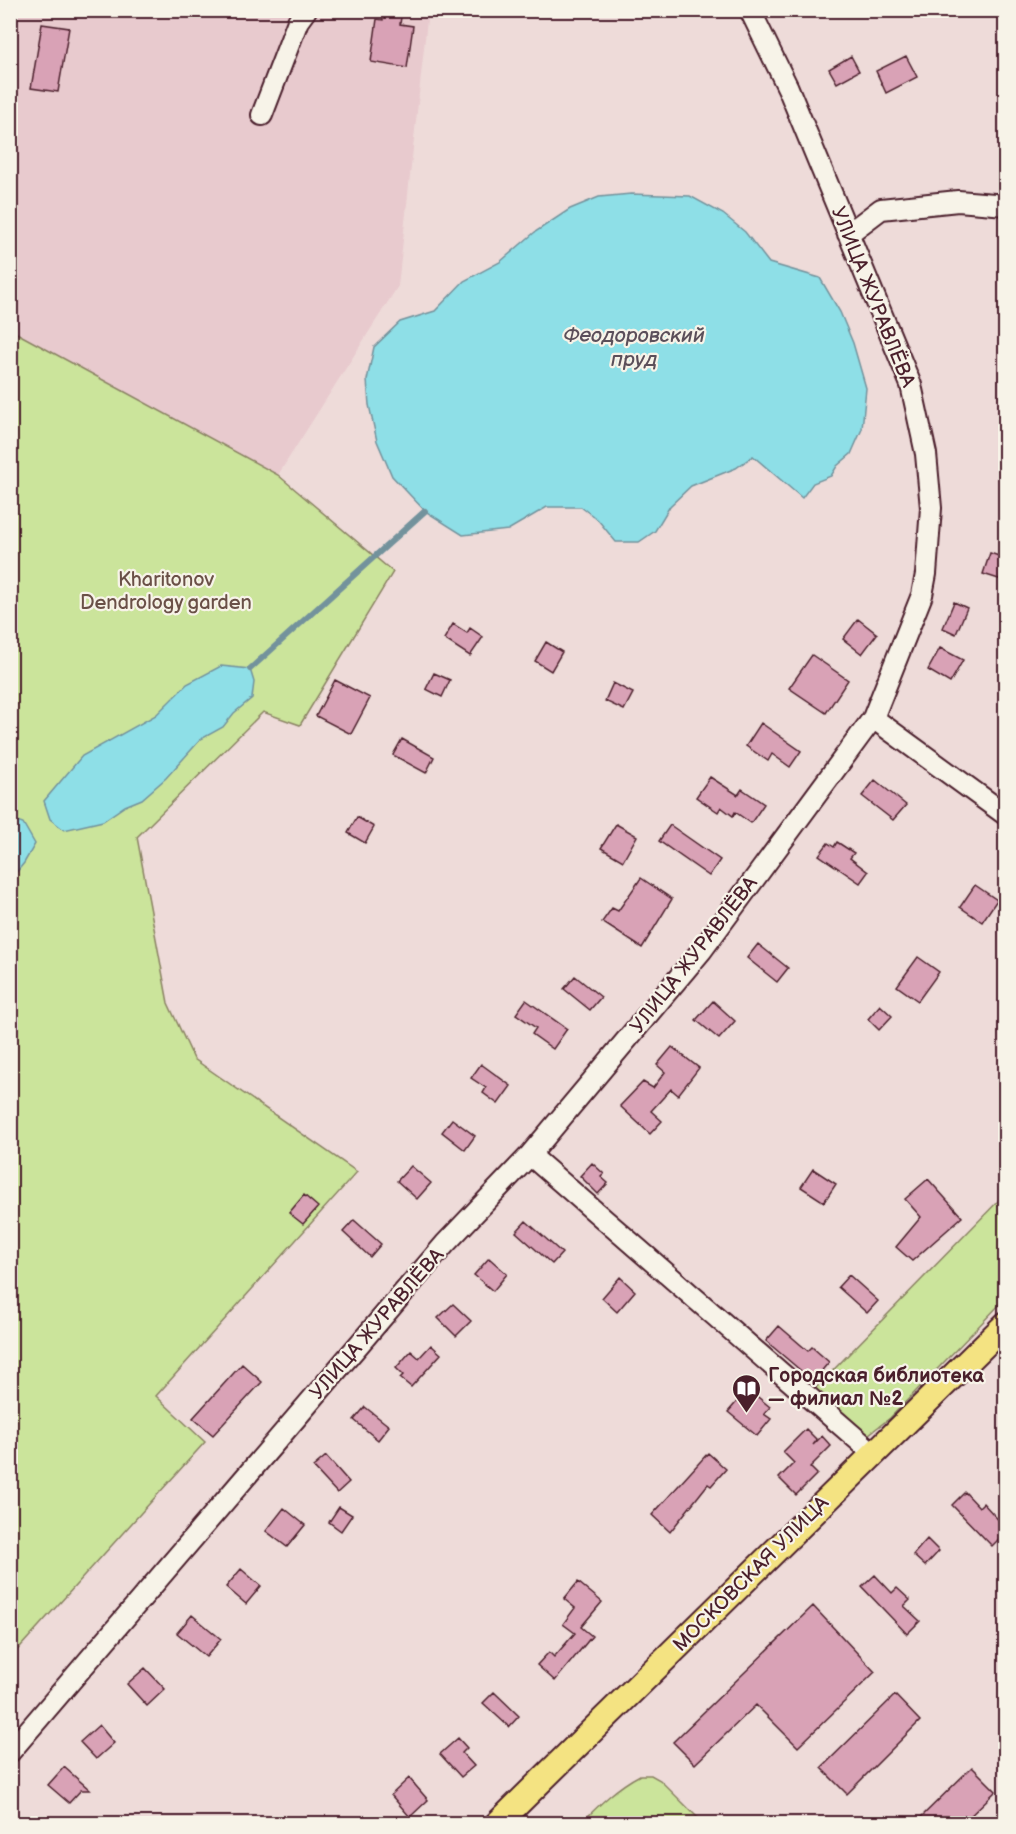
<svg xmlns="http://www.w3.org/2000/svg" width="1016" height="1834" font-family="'Balsamiq Sans',sans-serif">
<rect width="100%" height="100%" fill="#eedbd9"/>
<filter id="ink" filterUnits="userSpaceOnUse"><feTurbulence type="fractalNoise" baseFrequency=".0167" numOctaves="2"/><feDisplacementMap in="SourceGraphic" scale="12" xChannelSelector="R" yChannelSelector="G"/><feConvolveMatrix kernelMatrix="1 2 1 2 8 2 1 2 1" color-interpolation-filters="sRGB"/></filter>
<g filter="url(#ink)">
<path fill="#e8cace" d="M10,11H428L398,286L278,475L11,330Z"/>
<path fill="#cbe49b" stroke="#8a8263" stroke-width="1.5" d="M11,330L278,475L393,572L300,725L263,712L137,837L168,1003L194,1059L357,1172L156,1396L205,1442L11,1657Z
M1005,1194V1299L890,1418L865,1437L809,1395Z
M640,1775H651L660,1780L703,1823H581C599,1805 617,1787 640,1775Z"/>
<path fill="#8edfe7" stroke="#73929c" stroke-width="1.5" d="M631,194L690,196L723,214L745,232L769,263L820,278L840,312L853,343L866,388L862,429L851,454L837,466L831,476L813,483L802,498L753,456L736,468L691,486L670,506L655,531L639,542H616L598,520L581,507H547L508,530L463,535L425,511L392,476L377,441L369,405L367,380L374,347L400,322L435,311L464,281L500,262L535,232L570,209L599,197Z
M221,666L250,669L254,682L252,698L234,713L223,727L201,739L166,778L142,799L125,806L103,821L64,830L50,819L44,801L82,756L156,715L187,684Z
M11,819L23,823L35,844L24,863L11,879Z"/>
<g fill="none" stroke-linecap="round" stroke-linejoin="round">
<path stroke="#73929c" stroke-width="6" d="M250,669L425,511"/>
</g>
<path fill="#d9a2b6" stroke="#4a1f2b" stroke-width="1.5" d="M384,10H402L400,24L413,26L407,68L371,62L377,19L383,20Z
M42,24L69,28L58,92L31,88Z
M851,56L859,71L837,83L829,69Z
M906,56L917,77L886,93L876,71Z
M990,553L1005,558V581L983,574Z
M954,602L967,608L956,634L943,628Z
M858,619L877,634L862,654L843,639Z
M453,624L467,633L470,628L483,637L470,656L444,639Z
M546,642L562,652L551,671L535,661Z
M940,648L963,660L950,683L928,670Z
M812,655L848,680L826,713L789,688Z
M434,673L450,680L442,697L426,689Z
M335,680L370,698L351,734L316,716Z
M613,683L633,693L624,710L605,701Z
M761,723L801,751L790,767L772,754L768,761L746,746Z
M402,739L434,757L426,773L393,755Z
M710,777L738,795L742,789L764,804L751,823L735,812L733,816L721,807L718,812L696,797Z
M875,780L906,805L893,820L862,796Z
M357,817L374,827L365,843L348,833Z
M616,824L637,836L623,861L601,848Z
M670,825L720,860L709,876L659,841Z
M837,842L854,853L850,858L868,872L860,883L819,855L828,843L834,847Z
M641,878L672,899L642,948L602,922L612,908L618,911Z
M975,885L997,900L982,922L960,907Z
M758,944L788,968L777,982L747,958Z
M918,957L939,972L918,1001L897,986Z
M575,976L601,997L590,1010L564,989Z
M526,1000L567,1029L553,1049L532,1034L536,1028L516,1014Z
M713,1001L735,1021L719,1039L696,1020Z
M880,1005L892,1016L879,1030L868,1019Z
M672,1047L699,1068L678,1095L671,1089L651,1111L662,1121L650,1134L620,1106L643,1082L653,1088L665,1072L657,1065Z
M481,1064L511,1086L498,1104L483,1093L486,1088L471,1078Z
M452,1119L475,1136L465,1150L442,1132Z
M592,1163L604,1174L601,1177L608,1183L598,1194L580,1176Z
M411,1166L431,1183L417,1199L397,1181Z
M813,1169L836,1184L824,1202L801,1187Z
M928,1179L962,1217L912,1261L896,1247L921,1217L905,1199Z
M304,1195L318,1207L303,1224L289,1213Z
M354,1220L381,1244L370,1257L343,1232Z
M526,1221L562,1253L552,1264L516,1232Z
M489,1258L507,1274L493,1291L474,1275Z
M849,1275L878,1301L867,1313L838,1287Z
M620,1277L635,1291L617,1312L602,1298Z
M453,1304L471,1321L456,1336L438,1318Z
M779,1326L808,1351L812,1347L829,1362L813,1381L766,1341Z
M431,1345L441,1354L411,1387L400,1378L403,1375L396,1368L411,1351L419,1358Z
M242,1364L262,1382L213,1435L193,1418Z
M748,1389L770,1407L764,1414L771,1419L757,1436L728,1412Z
M365,1407L389,1426L378,1440L354,1420Z
M806,1429L817,1440L813,1445L822,1436L831,1446L810,1467L817,1474L796,1495L779,1478L794,1463L783,1452Z
M708,1453L726,1469L711,1486L708,1484L670,1532L652,1515Z
M326,1456L349,1482L337,1493L313,1467Z
M965,1492L979,1507L983,1503L1005,1527V1533L992,1546L952,1505Z
M339,1507L352,1515L341,1531L329,1522Z
M284,1508L305,1525L287,1547L266,1531Z
M927,1539L939,1551L925,1566L913,1555Z
M241,1569L261,1586L246,1604L226,1587Z
M875,1575L892,1593L897,1588L910,1600L904,1606L920,1621L907,1634L862,1587Z
M578,1582L602,1602L581,1627L592,1636L555,1681L537,1665L549,1652L554,1657L575,1633L563,1624L575,1608L564,1599Z
M813,1606L875,1672L798,1747L756,1705L695,1764L673,1742Z
M192,1615L221,1639L206,1657L177,1633Z
M145,1668L165,1689L147,1706L127,1684Z
M494,1692L519,1716L509,1727L483,1703Z
M895,1695L920,1721L847,1794L821,1768Z
M99,1725L114,1743L96,1759L80,1742Z
M458,1738L467,1748L462,1753L474,1766L461,1777L440,1754Z
M64,1767L90,1790H81L69,1803L48,1785Z
M972,1767L996,1791L962,1824H914Z
M409,1778L428,1800L410,1817L391,1795Z"/>
<g fill="none" stroke-linecap="round" stroke-linejoin="round">
<defs>
<path id="minor" d="M262,115L298,21L306,10
M848,234L881,209L958,201L1006,205
M873,718L1006,815
M530,1155L873,1453
M10,1752L445,1244L530,1155L702,950L873,718L922,595L926,574L931,508L926,454L911,385L788,88L750,10"/>
<path id="major" d="M497,1824L1006,1324"/>
</defs>
<use href="#minor" stroke="#4a1f2b" stroke-width="24"/>
<use href="#major" stroke="#4a1f2b" stroke-width="28"/>
<use href="#minor" stroke="#f7f3e8" stroke-width="20"/>
<use href="#major" stroke="#f4e382" stroke-width="24"/>
</g>
</g>
<defs>
<symbol id="library-pin" viewBox="-11 -11 22 30"><path d="M0 17L-7.5 6A9.5 9.5 0 1 1 7.5 6Z" fill="#4a1f2b" stroke="#f7f3e8"/><path d="M-6-4Q-3-5.5-.7-3.5V5Q-3 3-6 4ZM6-4Q3-5.5 .7-3.5V5Q3 3 6 4Z" fill="#fff"/></symbol>
</defs>
<g fill-rule="evenodd">
<use href="#library-pin" x="730" y="1372" width="33" height="45"/>
</g>
<g text-anchor="middle" dominant-baseline="central" stroke-width="4.5" stroke-linejoin="round" paint-order="stroke">
<g font-size="20" fill="#4a1f2b" stroke="#f7f3e8">
<text transform="translate(873 297) rotate(68)">УЛИЦА ЖУРАВЛЁВА</text>
<text transform="translate(694 955) rotate(-52)">УЛИЦА ЖУРАВЛЁВА</text>
<text transform="translate(377 1324) rotate(-49)">УЛИЦА ЖУРАВЛЁВА</text>
<text transform="translate(751 1574) rotate(-45)">МОСКОВСКАЯ УЛИЦА</text>
</g>
<g font-size="20" fill="#6a5047" stroke="#f7f3e8">
<text x="166" y="580">Kharitonov<tspan x="166" dy="23">Dendrology garden</tspan></text>
</g>
<g font-size="20" font-weight="bold" fill="#4a1f2b" stroke="#f7f3e8" text-anchor="start">
<text x="768" y="1376">Городская библиотека<tspan x="768" dy="23">— филиал №2</tspan></text>
</g>
<g font-size="21" font-style="italic" fill="#5b4f5a" stroke="#f7f3e8">
<text x="634" y="335">Феодоровский<tspan x="634" dy="24">пруд</tspan></text>
</g>
</g>
<rect width="1016" height="1834" fill="none" stroke="#f7f3e8" stroke-width="36"/>
<rect x="18" y="18" width="980" height="1798" fill="none" stroke="#4a1f2b" stroke-width="2" filter="url(#ink)"/>
</svg>
